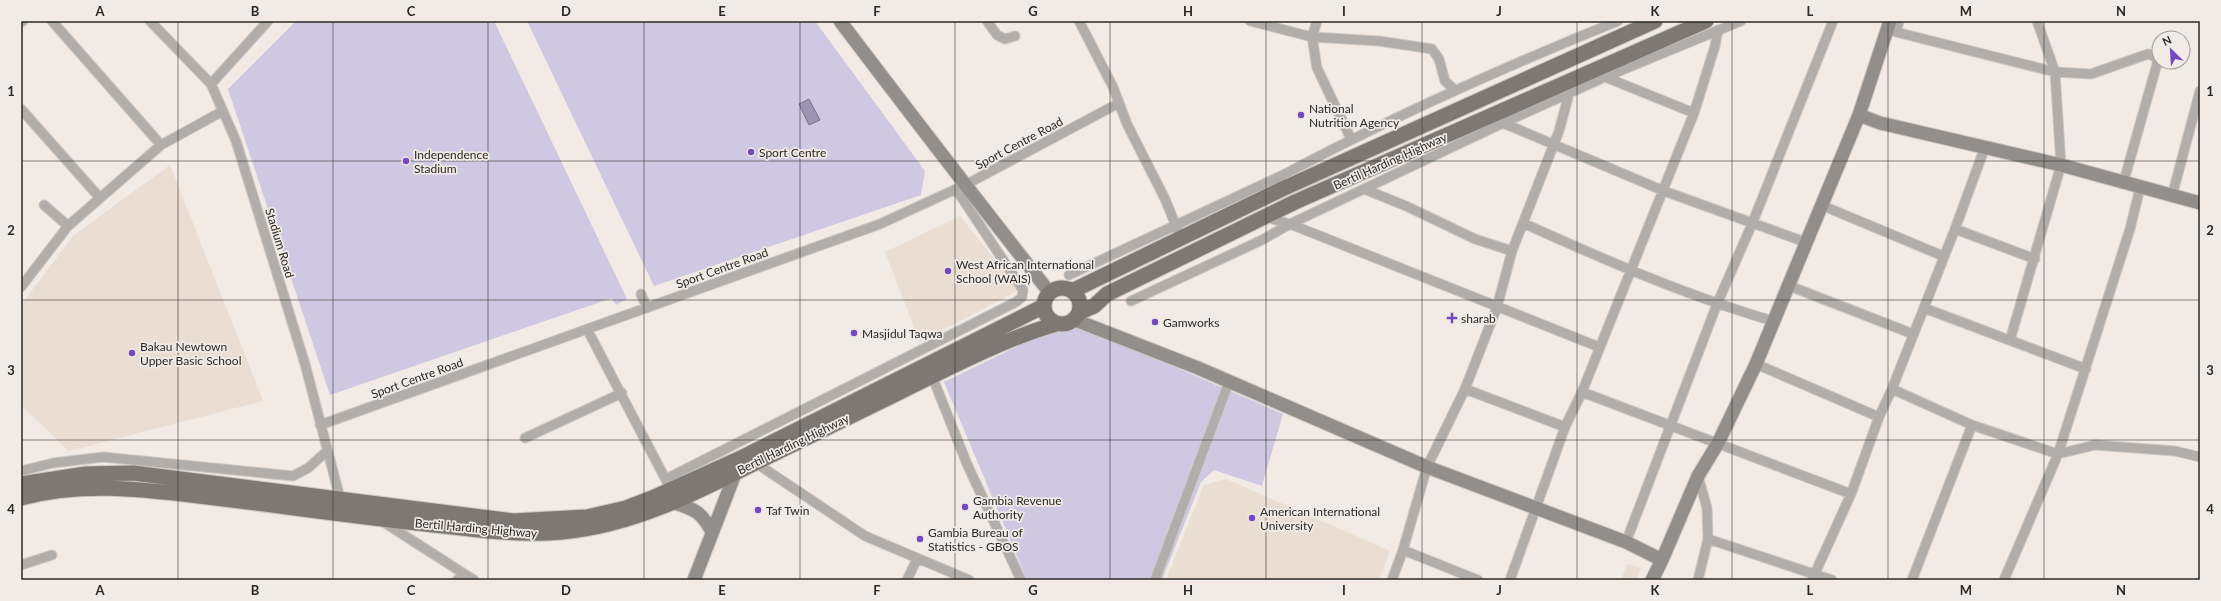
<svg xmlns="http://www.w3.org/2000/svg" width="2221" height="601" font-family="Lato,sans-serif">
<rect width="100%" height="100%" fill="#f1eae5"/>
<path fill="#eaddd2" d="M170,165L263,401L69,451L21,405V305L73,236Z
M960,216L1019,290L920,342L885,252Z
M1226,479L1390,551L1379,580H1166L1204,485Z
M1627,564L1641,568L1636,580H1621Z"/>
<path fill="#cec8e3" d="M296,21H494L627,299L616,305L612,298L330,395L228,89Z
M527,21H815L925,171L921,195L654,286Z
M1069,321L1283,414L1262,486L1214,470L1201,482L1162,580H1027L944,382Z"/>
<path fill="#9b94b3" stroke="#797489" d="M809,99L820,120L809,125L799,104Z"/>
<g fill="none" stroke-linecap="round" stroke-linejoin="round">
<defs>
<path id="street" d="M52,21L161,145
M150,21L211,84L236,141L305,364L340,498
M987,21L997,35L1005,39L1015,36
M1079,21L1113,87L1127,124L1165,199L1181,238
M1250,21L1312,37L1379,41L1432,49L1439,59L1445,81L1455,90
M1317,21L1312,37L1317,68L1351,139
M21,22L23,21
M1888,30L2055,72L2091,74L2148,54L2156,57L2157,64L2123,184
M1896,32L1899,21
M1605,77L1694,113
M211,84L268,21
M21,109L100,198
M1503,123L1664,191L1805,242
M1364,189L1406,206L1475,239L1512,251L1497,307L1465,389L1427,467L1403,550L1392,580
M1280,190L1283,175C1392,117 1504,67 1618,21
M2172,196L2200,91
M44,205L68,226
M1821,205L1943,256
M1265,217L1290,224L1599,347
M1523,223C1605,260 1687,296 1773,321
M1955,229L2035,259
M1512,251L1559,131L1569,94
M1069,275L1283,175
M1787,285L1913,334
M21,287L68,226L161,145L223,111
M641,294L647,308
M1131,301L1262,240L1290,224L1503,123L1605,77L1741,21
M1924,308L2086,369
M587,329L668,484
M2010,340L2061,165L2055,72L2037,21
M1756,364L1879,417
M932,376L967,464L1021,580
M1465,389L1565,427
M1892,389L1972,425L2058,454L2095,445L2175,451L2200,457
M1582,392L1851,494
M320,425L880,224L967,184L1119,103
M525,438L622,393
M756,463L865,536L969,580
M21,471L53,463L103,457L293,476L308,468L327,451
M666,479L1016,302L1022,297L1023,290L956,189
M385,523L466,575
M1708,539L1832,580
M1626,542L1717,304L1752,224L1833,21
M1403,550L1478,580
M21,565L52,555
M457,580L466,575L474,580
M907,580L917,559
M1155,580L1229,382
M1510,580L1565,427L1582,392L1694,113L1715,46L1718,30
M1698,580L1708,539L1707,508L1698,476
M1812,580L1851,494L1879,417L1892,389L1955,229L1985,147
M1912,580L1972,425
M2004,580L2058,454L2130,229L2140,188"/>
<path id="secondary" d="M840,21C909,112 979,203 1050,293
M1859,115L1880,123L2061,165L2200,203
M1075,320L1198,368L1427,467L1626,542L1662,560L1652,580
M672,502C694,509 701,511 712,532
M1662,560L1698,476L1718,443L1756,364L1859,115L1890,21
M694,580L735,474"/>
<path id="primary" d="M1044 306a18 18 0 1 1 36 0a18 18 0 1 1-36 0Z
M1072,291L1280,190L1655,21
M1080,312L1094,306L1107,294L1295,202L1706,21
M21,484L86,474L133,473L513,521L587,517L626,508L652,498L743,457L1044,306
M21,498C81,482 139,489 199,496C275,505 351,516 426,524C471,529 517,536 562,532C631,526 694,494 755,463C804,439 853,415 902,391C953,366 1002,340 1056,324"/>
</defs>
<use href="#street" stroke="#cdc7c3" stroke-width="11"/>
<use href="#secondary" stroke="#cdc7c3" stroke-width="15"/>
<use href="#primary" stroke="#cdc7c3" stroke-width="17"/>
<use href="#street" stroke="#b0adaa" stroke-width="9"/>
<use href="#secondary" stroke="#928e8b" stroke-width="13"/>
<use href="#primary" stroke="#7d7874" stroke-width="15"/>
</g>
<path fill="none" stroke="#2a2826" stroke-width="1" stroke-opacity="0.55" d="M178,21V580M333,21V580M488,21V580M644,21V580M800,21V580M955,21V580M1110,21V580M1266,21V580M1422,21V580M1577,21V580M1732,21V580M1888,21V580M2044,21V580M21,161H2200M21,300H2200M21,440H2200"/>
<g fill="#7348c1" stroke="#f1eae5" stroke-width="1.5">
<circle cx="1301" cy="115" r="4"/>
<circle cx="751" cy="152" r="4"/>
<circle cx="406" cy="161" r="4"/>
<circle cx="948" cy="271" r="4"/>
<path d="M1450 312h4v4h4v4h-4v4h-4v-4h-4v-4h4z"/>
<circle cx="1155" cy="322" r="4"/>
<circle cx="854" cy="333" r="4"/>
<circle cx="132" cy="353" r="4"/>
<circle cx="965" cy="507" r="4"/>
<circle cx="758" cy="510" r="4"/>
<circle cx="1252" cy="518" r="4"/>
<circle cx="920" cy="539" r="4"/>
</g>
<g text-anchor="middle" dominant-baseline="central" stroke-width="3.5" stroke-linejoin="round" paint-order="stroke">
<g font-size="12" fill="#2a2826" stroke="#f1eae5" text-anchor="start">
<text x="1309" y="108">National<tspan x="1309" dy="14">Nutrition Agency</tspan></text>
<text x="759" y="152">Sport Centre</text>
<text x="414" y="154">Independence<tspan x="414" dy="14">Stadium</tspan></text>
<text x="956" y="264">West African International<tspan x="956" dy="14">School (WAIS)</tspan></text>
<text x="1461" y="318">sharab</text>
<text x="1163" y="322">Gamworks</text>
<text x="862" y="333">Masjidul Taqwa</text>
<text x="140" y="346">Bakau Newtown<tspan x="140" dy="14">Upper Basic School</tspan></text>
<text x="973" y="500">Gambia Revenue<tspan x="973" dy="14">Authority</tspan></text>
<text x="766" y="510">Taf Twin</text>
<text x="1260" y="511">American International<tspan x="1260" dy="14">University</tspan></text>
<text x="928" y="532">Gambia Bureau of<tspan x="928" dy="14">Statistics - GBOS</tspan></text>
</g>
<g font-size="12" fill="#2a2826" stroke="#f1eae5">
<text transform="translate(1019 143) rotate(-28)">Sport Centre Road</text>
<text transform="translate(1390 161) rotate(-24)">Bertil Harding Highway</text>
<text transform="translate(280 243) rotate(73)">Stadium Road</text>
<text transform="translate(722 268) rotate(-20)">Sport Centre Road</text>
<text transform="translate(417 378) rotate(-20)">Sport Centre Road</text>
<text transform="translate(793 444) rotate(-26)">Bertil Harding Highway</text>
<text transform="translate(476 528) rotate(5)">Bertil Harding Highway</text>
</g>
</g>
<rect width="2221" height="601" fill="none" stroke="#f1eae5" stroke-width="44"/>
<g transform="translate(2171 50) rotate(335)"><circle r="19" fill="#f1eae5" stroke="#a19c99"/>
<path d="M0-3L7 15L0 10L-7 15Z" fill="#7348c1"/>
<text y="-6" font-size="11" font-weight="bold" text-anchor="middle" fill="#2a2826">N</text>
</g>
<rect x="22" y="22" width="2177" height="557" fill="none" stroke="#2a2826" stroke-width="1.5"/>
<g font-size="13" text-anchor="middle" font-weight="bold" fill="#2a2826">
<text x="100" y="16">A</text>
<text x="255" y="16">B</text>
<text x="411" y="16">C</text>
<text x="566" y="16">D</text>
<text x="722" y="16">E</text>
<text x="877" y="16">F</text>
<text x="1033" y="16">G</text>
<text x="1188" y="16">H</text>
<text x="1344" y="16">I</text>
<text x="1499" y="16">J</text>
<text x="1655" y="16">K</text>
<text x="1810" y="16">L</text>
<text x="1966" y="16">M</text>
<text x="2121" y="16">N</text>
<text x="11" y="96">1</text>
<text x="2210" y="96">1</text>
<text x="11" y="235">2</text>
<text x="2210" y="235">2</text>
<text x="11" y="375">3</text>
<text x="2210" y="375">3</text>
<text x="11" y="514">4</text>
<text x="2210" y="514">4</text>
<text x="100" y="595">A</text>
<text x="255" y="595">B</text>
<text x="411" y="595">C</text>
<text x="566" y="595">D</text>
<text x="722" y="595">E</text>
<text x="877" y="595">F</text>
<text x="1033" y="595">G</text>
<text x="1188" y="595">H</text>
<text x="1344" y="595">I</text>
<text x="1499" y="595">J</text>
<text x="1655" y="595">K</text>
<text x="1810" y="595">L</text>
<text x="1966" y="595">M</text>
<text x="2121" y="595">N</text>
</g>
</svg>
